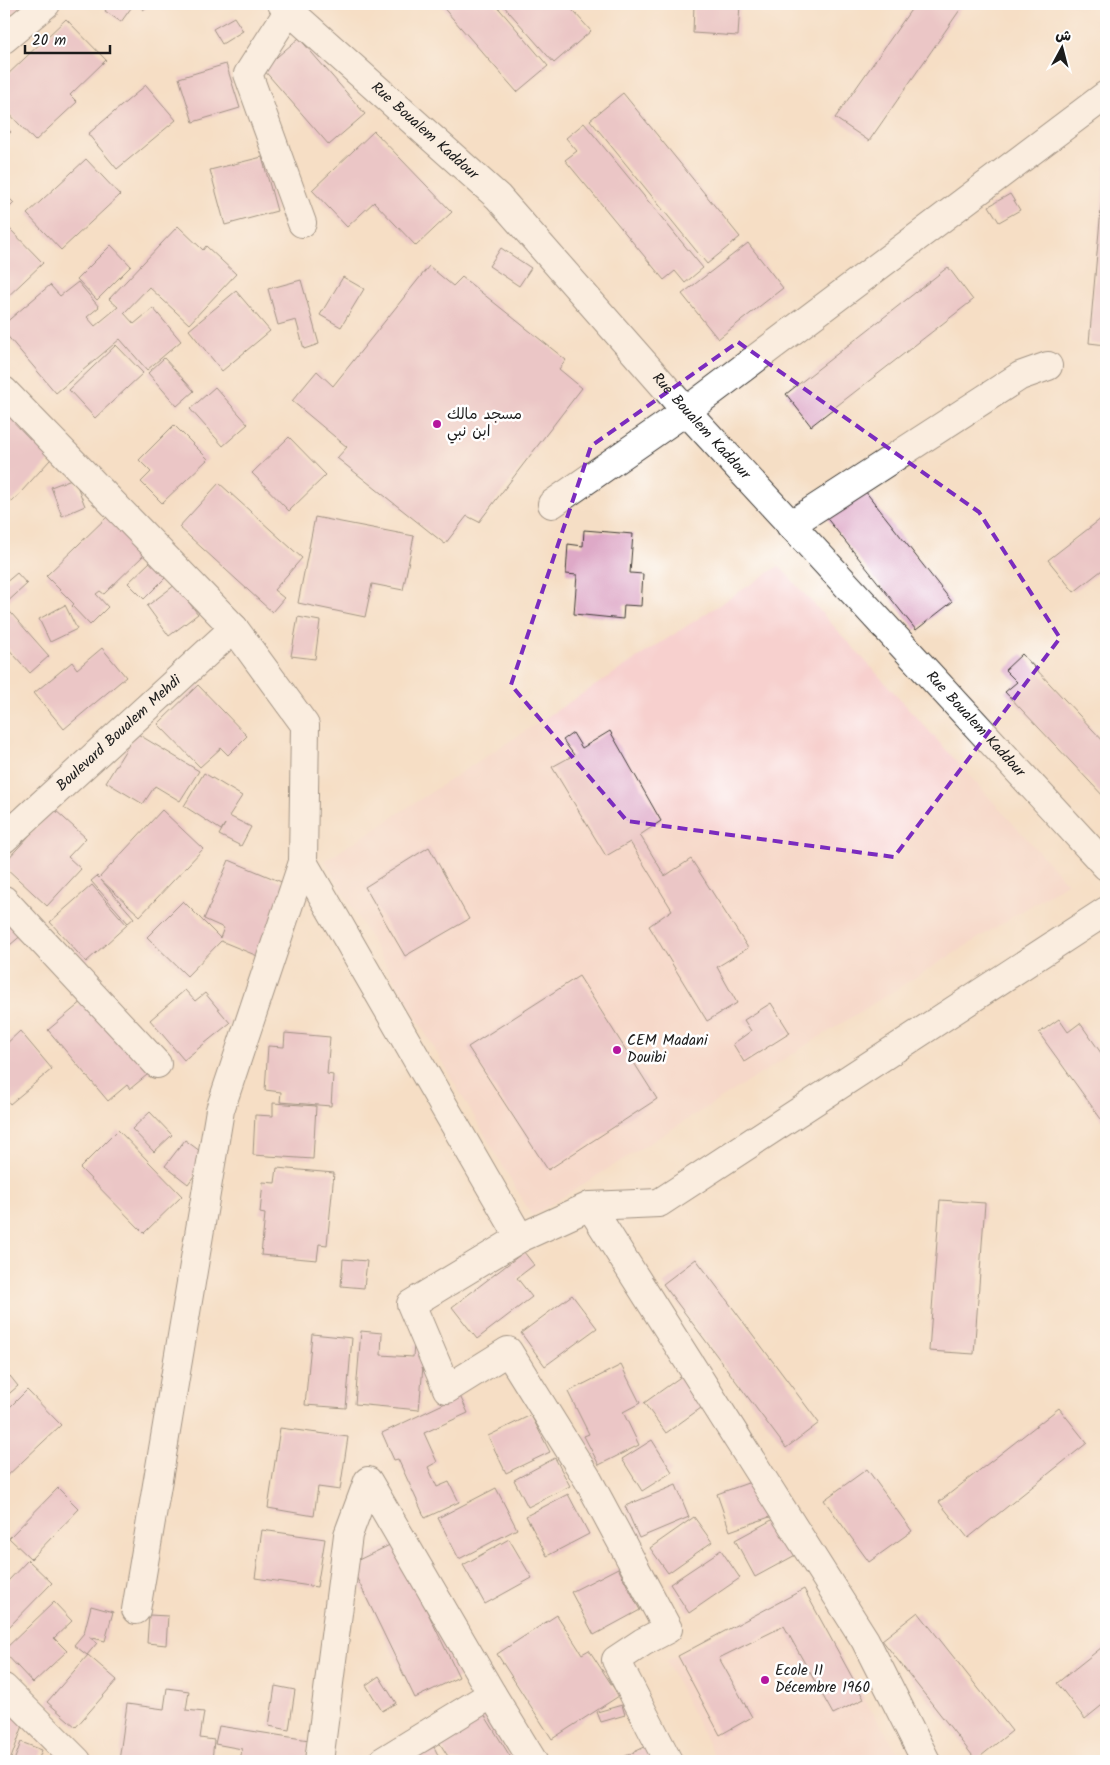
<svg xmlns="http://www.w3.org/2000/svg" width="1110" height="1765" font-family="Kalam,'Playpen Sans Arabic',sans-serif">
<rect width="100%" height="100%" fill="#fff"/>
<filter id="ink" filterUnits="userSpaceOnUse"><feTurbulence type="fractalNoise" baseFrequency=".02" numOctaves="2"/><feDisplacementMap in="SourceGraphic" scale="10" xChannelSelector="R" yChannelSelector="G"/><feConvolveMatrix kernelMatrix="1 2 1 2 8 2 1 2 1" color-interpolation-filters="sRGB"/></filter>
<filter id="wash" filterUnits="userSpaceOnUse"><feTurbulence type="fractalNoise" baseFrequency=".0096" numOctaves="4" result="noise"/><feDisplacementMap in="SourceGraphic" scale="20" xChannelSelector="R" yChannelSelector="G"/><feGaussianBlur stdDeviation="1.12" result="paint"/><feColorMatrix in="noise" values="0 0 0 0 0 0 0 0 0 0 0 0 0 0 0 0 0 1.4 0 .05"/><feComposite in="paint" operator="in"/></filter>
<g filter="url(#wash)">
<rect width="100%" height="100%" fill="#f5dec5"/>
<path fill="#f7d0ce" d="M779,566L1067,883L532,1216L325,861Z
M804,1589L864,1699L904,1761H717L666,1661Z"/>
<g id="blocks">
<path fill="#dea9c7" d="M4,4H23L4,23Z
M110,4H125L131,8L121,22L105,11Z
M138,4H151L143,10Z
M440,4H495L548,66L517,92Z
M502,4H567L591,31L554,63Z
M694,4H740L738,36L693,33Z
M915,4H964L869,141L835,118Z
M234,17L243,31L222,44L213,29Z
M66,19L106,60L70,95L77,102L35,141L4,108V78Z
M299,38L365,114L329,145L263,69Z
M226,64L240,108L193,122L179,78Z
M146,85L176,120L117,169L88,134Z
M623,93L740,237L707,264L590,120Z
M584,123L703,268L685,283L675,271L664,280L565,160L577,151L566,138Z
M4,125L11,132L4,139Z
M374,131L452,212L416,246L374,202L347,227L312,190Z
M262,157L277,211L225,225L210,170Z
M86,159L120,195L61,250L27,214Z
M1105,164H1106V345L1089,343Z
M4,193L14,203L4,213Z
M1010,194L1020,210L999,222L989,206Z
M178,226L203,250L206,246L236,274L189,324L149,287L124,313L134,324L153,308L181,341L147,370L120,339L56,393L4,332V324L50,285L60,296L78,282L99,307L87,317L95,326L118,307L109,299Z
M9,228L43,263L4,300V233Z
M748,243L783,288L718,339L682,294Z
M111,245L131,266L97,300L77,279Z
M501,248L531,268L519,286L489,266Z
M429,266L453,286L462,277L566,360L559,369L582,388L479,522L467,516L445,544L337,458L347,447L292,401L317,371L333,386Z
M948,267L973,300L811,426L786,394Z
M343,277L364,289L341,327L320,315Z
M301,280L319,344L304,349L296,320L278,325L268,289Z
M236,291L270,331L222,371L189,330Z
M116,345L143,373L95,418L69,390Z
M164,358L194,391L177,406L148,373Z
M215,387L248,424L223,446L190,409Z
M4,401L59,450L12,502L4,495Z
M174,425L208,459L162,503L141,482L151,472L139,460Z
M289,437L326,475L289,511L252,473Z
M74,478L85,506L62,516L51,487Z
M858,482L952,602L916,630L821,511Z
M219,483L302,558L274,590L284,598L272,612L179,527Z
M110,514L147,552L104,594L100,591L96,594L108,607L90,625L72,606L74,604L46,576Z
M1106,515V567L1074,592L1048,560Z
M315,517L414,536L403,590L372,584L365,617L298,603Z
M584,530L633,534L630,573L643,574L641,606L624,605L623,619L574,614L577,575L566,574L568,544L583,546Z
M151,561L166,577L144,599L128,583Z
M17,573L27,584L4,605L49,656L30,673L6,646L4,648V584Z
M175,585L198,614L169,636L147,606Z
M65,605L77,629L50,642L39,619Z
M298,617L320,621L315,659L291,656Z
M102,648L126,677L64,729L34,693L72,662L77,669Z
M1022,654L1106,744V799L1005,692L1017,682L1005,670Z
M198,685L247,736L228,755L221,748L200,767L158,724Z
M610,731L661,821L640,835L665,876L691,859L748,948L717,967L737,1003L707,1021L649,926L672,910L630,842L606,856L552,767L574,755L563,740L573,733L582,748Z
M136,733L199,771L180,801L155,786L143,804L106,782Z
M204,773L242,796L229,816L251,827L241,846L219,835L225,824L221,830L184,806Z
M54,809L86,838L68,857L81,869L47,906L4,866V863Z
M162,810L203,849L140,916L101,880L134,918L128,923L91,881L97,876L99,878Z
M429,847L469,919L405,956L365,887Z
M229,860L291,886L260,957L221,941L187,976L147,937L183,901L220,938L224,928L204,919Z
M92,885L127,925L86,962L50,922Z
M4,912L23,934L4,950Z
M579,976L657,1099L548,1170L468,1047Z
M185,990L195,1001L205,993L230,1023L184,1060L150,1020Z
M89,996L153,1070L130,1089L127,1085L108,1101L48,1030Z
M771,1003L790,1033L744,1062L733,1044L751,1031L744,1020Z
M1059,1019L1068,1032L1080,1023L1106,1060V1126L1039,1033Z
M20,1031L52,1069L10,1104L4,1096V1046Z
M285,1033L330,1037L327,1074L333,1075L331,1106L280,1102L281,1092L265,1090L268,1046L284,1047Z
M273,1103L316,1106L313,1159L253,1155L255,1115L273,1116Z
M150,1112L172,1135L154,1152L132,1129Z
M118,1130L182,1196L144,1233L80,1168Z
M185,1140L208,1157L188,1184L165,1166Z
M277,1168L334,1173L327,1245L319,1244L317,1260L261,1255L265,1214L260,1213L263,1182L275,1183Z
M940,1200L985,1203L974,1354L929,1351Z
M524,1252L534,1265L517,1278L532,1297L477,1339L452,1307Z
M343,1259L367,1261L364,1288L341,1286Z
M696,1259L819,1423L786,1448L663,1284Z
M572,1295L597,1328L545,1366L521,1333Z
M361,1331L382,1333L381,1355L413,1357L414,1345H425L419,1410L355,1404Z
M312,1334L352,1338L346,1408L305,1405Z
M621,1365L640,1403L623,1412L639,1445L599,1465L584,1436L589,1434L568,1392Z
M686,1373L708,1403L666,1433L644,1403Z
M10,1376L18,1386L4,1398V1382Z
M27,1390L61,1425L4,1479V1413Z
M460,1396L468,1413L424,1433L437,1462L428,1467L437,1487L449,1482L459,1502L425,1518L398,1459L394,1460L382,1433Z
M1059,1408L1087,1443L968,1538L939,1502Z
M531,1415L550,1452L506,1473L488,1436Z
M280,1428L348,1437L340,1490L318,1487L314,1516L268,1508Z
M652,1440L672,1472L642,1491L622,1459Z
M555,1458L570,1486L528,1507L514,1480Z
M867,1469L912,1531L869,1562L824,1500Z
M762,1478L775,1515L730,1531L717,1494Z
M676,1485L689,1517L639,1538L625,1506Z
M58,1488L79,1509L31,1559L9,1538Z
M496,1488L517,1529L459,1559L438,1518Z
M568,1494L589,1534L547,1556L526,1516Z
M781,1515L801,1552L755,1577L735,1540Z
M694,1517L712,1542L668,1573L650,1548Z
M262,1530L325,1539L317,1587L255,1578Z
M509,1539L532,1578L485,1604L463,1565Z
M394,1543L459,1677L415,1698L350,1564Z
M721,1550L740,1578L689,1613L670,1584Z
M28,1560L52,1583L4,1632V1579L7,1582Z
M618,1568L640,1610L594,1635L571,1592Z
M804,1589L864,1699L833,1714L784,1626L719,1658L752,1717L720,1735L678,1656Z
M54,1602L72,1621L54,1638L67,1651L33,1683L4,1652V1650Z
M91,1606L113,1612L105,1641L89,1637L97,1643L87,1655L74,1645L84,1633Z
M918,1612L1012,1731L976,1760L882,1640Z
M149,1615L168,1616L166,1645L147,1643Z
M557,1615L582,1654L589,1650L619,1696L552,1739L497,1654Z
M1106,1644V1702L1085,1719L1057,1683Z
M88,1655L117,1680L76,1727L47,1702Z
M379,1676L396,1703L382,1711L366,1685Z
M275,1686L295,1690L289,1730L269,1726Z
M167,1688L189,1691L186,1710L204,1712L200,1738L214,1740L212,1761H119L127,1704L164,1709Z
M622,1705L625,1715L601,1722L597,1712Z
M482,1711L513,1761H451L437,1739Z
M4,1713L25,1720L10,1761L4,1760Z
M219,1726L309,1740L306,1761H240L242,1749L215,1744Z
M21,1742L42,1750L38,1761H14Z
M649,1745L657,1761H615Z
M434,1747L441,1761H407Z"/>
</g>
</g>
<g filter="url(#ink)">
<use href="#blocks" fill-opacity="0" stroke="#3d3935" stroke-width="1"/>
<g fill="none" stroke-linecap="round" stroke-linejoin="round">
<defs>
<g id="minor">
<path id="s1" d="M282,4L498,197L686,411L1106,866"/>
<path d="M293,4L248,74L302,223"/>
<path d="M4,39L46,4"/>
<path d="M4,391L234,628L305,725L303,862L220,1110L136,1610"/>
<path d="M552,504L686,411L1106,95"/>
<path d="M790,525L1020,376L1048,366"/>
<path id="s2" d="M4,839L234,628"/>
<path d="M303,862L520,1238L590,1206L659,1203L1106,911"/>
<path d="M4,900L157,1064"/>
<path d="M590,1206L865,1640L926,1761"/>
<path d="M520,1238L411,1304L447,1389L508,1351L587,1478L668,1629L643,1642L616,1660L668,1761"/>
<path d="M4,1688L77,1761"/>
<path d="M319,1761L348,1535L368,1481L492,1694L533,1761"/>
<path d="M383,1761L492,1694"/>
</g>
</defs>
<use href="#minor" stroke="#3d3935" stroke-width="30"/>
<use href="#minor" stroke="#fff" stroke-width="28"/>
</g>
</g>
<path d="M0 0H1110V1765H0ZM738,342L979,512L1060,638L894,857L627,821L511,685L591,446Z" fill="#f5dec5" fill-opacity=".55" fill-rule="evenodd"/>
<path fill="none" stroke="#7b2cbf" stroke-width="4" stroke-dasharray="10 6" stroke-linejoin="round" d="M738,342L979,512L1060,638L894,857L627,821L511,685L591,446Z"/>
<g fill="#b5179e" stroke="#fff" stroke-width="2">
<circle cx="437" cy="424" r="5"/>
<circle cx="617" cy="1050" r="5"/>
<circle cx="765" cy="1680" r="5"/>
</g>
<g text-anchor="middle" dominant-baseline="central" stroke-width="5" stroke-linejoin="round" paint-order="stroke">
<g font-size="15" fill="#1c1c1c" stroke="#fff">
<text stroke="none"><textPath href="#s1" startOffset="191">Rue Boualem Kaddour</textPath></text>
<text stroke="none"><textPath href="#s1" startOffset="596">Rue Boualem Kaddour</textPath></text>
<text stroke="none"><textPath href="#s1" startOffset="1001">Rue Boualem Kaddour</textPath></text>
<text stroke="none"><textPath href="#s2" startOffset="156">Boulevard Boualem Mehdi</textPath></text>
</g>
<g font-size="15" fill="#1c1c1c" stroke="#fff" text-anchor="start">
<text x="447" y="415">مسجد مالك<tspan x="447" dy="17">ابن نبي</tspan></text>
<text x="627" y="1041">CEM Madani<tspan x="627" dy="17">Douibi</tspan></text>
<text x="775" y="1671">Ecole 11<tspan x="775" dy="17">Décembre 1960</tspan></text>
</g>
</g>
<rect width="1110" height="1765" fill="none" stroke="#fff" stroke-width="20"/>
<g transform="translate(1062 48) rotate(7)" stroke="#ffffff" stroke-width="4" paint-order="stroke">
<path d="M0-4L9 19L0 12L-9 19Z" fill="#1c1c1c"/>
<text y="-8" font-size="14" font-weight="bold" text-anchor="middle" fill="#1c1c1c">ش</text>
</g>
<path d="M25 45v8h85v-8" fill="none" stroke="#1c1c1c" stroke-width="2.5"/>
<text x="32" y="45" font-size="15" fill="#1c1c1c" stroke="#ffffff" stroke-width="4" paint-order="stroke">20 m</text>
</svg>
